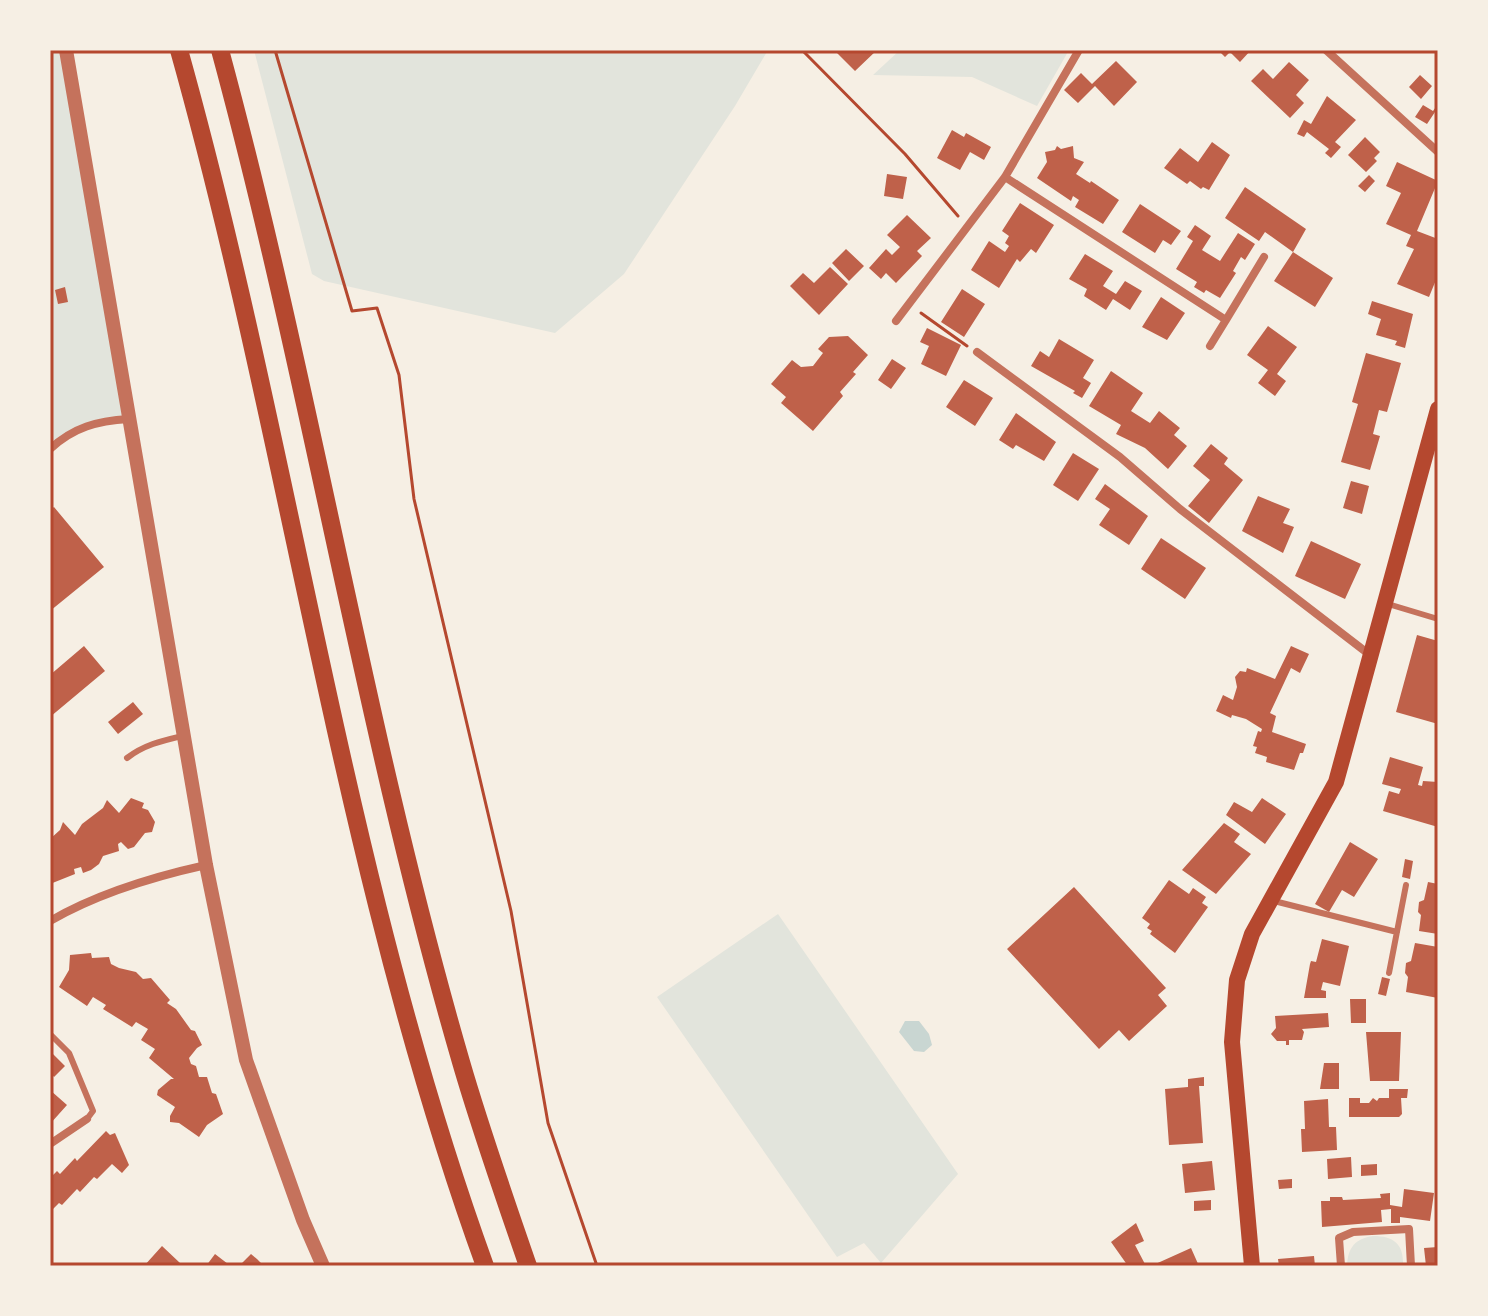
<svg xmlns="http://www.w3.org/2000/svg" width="1488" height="1316" font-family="'Sofia Sans Condensed',sans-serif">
<rect width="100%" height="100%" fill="#f6efe4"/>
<path fill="#e2e4dc" d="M50,50H66L129,419L79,427L50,449Z
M254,50H768L735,106L624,274L555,333L324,281L312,274Z
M900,50H1069L1037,106L972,77L873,75Z
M778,914L958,1174L881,1263L864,1243L837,1257L657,997Z
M1373,1236C1395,1236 1404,1245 1403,1266H1347C1348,1247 1355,1239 1373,1236Z"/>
<path fill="#c9d6d2" d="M905,1021H919L929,1034L932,1045L924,1052L914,1051L899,1032Z"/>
<path fill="#bf614a" d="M834,50H877L855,71Z
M1218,50H1251L1240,62L1230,52L1225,57Z
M1116,61L1137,82L1114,106L1095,86L1078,103L1064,90L1081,73L1092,84Z
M1289,62L1309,80L1296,95L1304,103L1290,118L1251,81L1263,69L1273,79Z
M1420,75L1432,86L1421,99L1409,87Z
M1327,96L1356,120L1335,142L1341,147L1331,158L1325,153L1329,149L1307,132L1304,137L1297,134L1304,120L1311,124Z
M1438,104V114L1435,112L1427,124L1415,117L1423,105L1433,111Z
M952,130L964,137L966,133L991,147L984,160L970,152L960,170L937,158Z
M1365,137L1380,152L1374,158L1377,161L1366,172L1348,155Z
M1212,142L1230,155L1209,190L1203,187L1201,189L1190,181L1187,184L1164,168L1180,148L1198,162Z
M1057,146L1061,149L1073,146L1074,158L1084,162L1076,174L1090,183L1091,181L1119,200L1103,224L1075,207L1079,200L1073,196L1071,201L1037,178L1047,162L1045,152L1055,150Z
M1397,162L1438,181L1417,231L1438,239V275L1429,297L1397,284L1414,249L1406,246L1411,235L1386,224L1401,193L1386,186Z
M887,174L907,177L903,199L884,196Z
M1369,175L1375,181L1365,192L1358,186Z
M1245,187L1306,229L1293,252L1265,232L1259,241L1225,218Z
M1020,203L1054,225L1036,253L1031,249L1020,262L1017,259L999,288L971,270L989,241L1005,252L1009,246L1005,243L1009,236L1002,231Z
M1140,204L1181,231L1171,245L1163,240L1155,253L1122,232Z
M907,215L931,238L917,251L922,256L896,283L886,273L881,279L869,268L886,249L892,255L900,247L887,235Z
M1195,225L1211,236L1202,250L1220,261L1238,233L1255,244L1245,260L1241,257L1233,271L1236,273L1220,298L1206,290L1204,293L1194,287L1197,282L1176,269L1193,241L1187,237Z
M846,249L864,266L849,281L832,263Z
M1293,252L1333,278L1315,307L1274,281Z
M1085,254L1113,271L1103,286L1116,294L1125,281L1142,291L1130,310L1113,299L1106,310L1084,296L1087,289L1069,279Z
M830,267L848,284L819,315L790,286L803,273L814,283Z
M65,287L68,302L58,304L55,290Z
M962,289L985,304L964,337L941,322Z
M1161,297L1185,313L1167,340L1142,327Z
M1372,301L1413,314L1405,348L1395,345L1397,341L1376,335L1381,319L1368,314Z
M1268,326L1297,347L1277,374L1286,381L1275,396L1258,383L1268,370L1247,355Z
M927,328L961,345L946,376L921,364L929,346L920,342Z
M848,336L868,355L853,372L856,374L840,392L843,396L813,431L781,403L786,397L771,384L792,360L801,367L813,366L823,353L818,349L829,337Z
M1059,339L1094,360L1083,378L1091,383L1082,398L1073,393L1075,391L1031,366L1040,351L1049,357Z
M1366,353L1401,363L1387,412L1379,410L1373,434L1380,436L1370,470L1341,462L1358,404L1352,402Z
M892,359L906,368L891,389L878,380Z
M1111,371L1143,393L1131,411L1150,423L1159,411L1180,428L1174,435L1187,446L1168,469L1145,448L1116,434L1121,425L1089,406Z
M964,380L993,398L975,426L946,407Z
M1016,413L1056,442L1044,461L1016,445L1013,449L999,440Z
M1211,444L1228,458L1224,464L1243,480L1209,523L1188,506L1210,480L1193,466Z
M1073,453L1099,469L1078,501L1053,485Z
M1351,481L1369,486L1362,514L1343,508Z
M1105,484L1148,516L1129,545L1099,525L1110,509L1095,499Z
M1258,496L1290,509L1283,523L1294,527L1283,553L1242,531Z
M54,507L104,567L50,611V510Z
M1161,538L1206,568L1185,599L1141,569Z
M1311,541L1361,564L1345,599L1295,576Z
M1417,635L1438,641V724L1396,712Z
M84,646L105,671L50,717V675Z
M1291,646L1309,654L1300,673L1291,668L1270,713L1276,716L1272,732L1306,744L1303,753H1300L1294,770L1266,762L1267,757L1255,753L1257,747L1253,746L1258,731L1261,732L1262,729L1246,719L1232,715L1231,718L1216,711L1223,695L1233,700L1237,687L1235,677L1240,671L1246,672L1247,668L1275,679Z
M133,702L143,714L118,734L108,722Z
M1390,757L1423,767L1418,785L1422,786L1423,781L1438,782V827L1383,811L1389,791L1399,794L1401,789L1382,784Z
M131,798L144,803L142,808L148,810L155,822L152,832L145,833L134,847L128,849L121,842L118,844L119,851L103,856L99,864L91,870L83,873L81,867L74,869L75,874L50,884V839L60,830L63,822L75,835L82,824L103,808L107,800L119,813Z
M1262,798L1286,814L1265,844L1226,815L1234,802L1252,812Z
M1224,823L1240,834L1234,842L1251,854L1216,894L1182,870Z
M1350,842L1378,859L1354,897L1342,890L1329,912L1315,904Z
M1405,859L1413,861L1410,879L1402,877Z
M1169,880L1189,894L1193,888L1206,897L1202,903L1208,907L1175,953L1150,934L1152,931L1147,928L1150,924L1142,918Z
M1428,882L1438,884V934L1419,931L1421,915L1418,912L1419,902L1424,900Z
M1074,887L1166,988L1158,995L1167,1006L1129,1041L1119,1030L1099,1049L1007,949Z
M1322,939L1349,946L1340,986L1323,982L1321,990L1326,991V998H1304L1310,964L1311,961L1316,962Z
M1415,943L1438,947V998L1406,992L1408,977L1405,973L1406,963L1411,961Z
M91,953L92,958L109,957L111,964L119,968L136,972L143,979L151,978L170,1000L167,1003L176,1009L191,1030L195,1031L202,1045L197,1048L189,1058L191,1064L196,1066L199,1077H207L212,1093L216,1094L223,1114L207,1125L199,1137L179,1123L170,1122V1116L175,1107L157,1095L158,1090L171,1079H174L149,1058L155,1049L141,1040L148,1029L136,1022L132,1027L103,1009L106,1005L93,997L87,1006L59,987L69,970L70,955Z
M1382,977L1390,979L1386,996L1378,994Z
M1350,999H1366V1023H1351Z
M1328,1013L1329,1027L1302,1029L1304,1032L1302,1040H1289V1045H1286V1041H1277L1271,1034L1276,1028L1275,1016Z
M1366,1032H1401L1399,1081H1370Z
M50,1051L65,1066L54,1077L50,1072Z
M1324,1063H1339V1089H1320Z
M1204,1077V1086H1199L1203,1143L1169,1145L1165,1089L1188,1087V1079Z
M1389,1089H1408L1407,1098H1401L1402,1114L1399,1117H1349V1098H1360V1103H1369L1373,1098L1377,1101L1379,1098H1389Z
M50,1090L67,1105L50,1124Z
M1328,1099L1329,1127H1336L1337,1150L1302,1152L1301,1129H1305L1304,1101Z
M106,1131L110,1135L115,1133L129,1165L122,1173L112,1164L97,1179L94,1177L80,1192L77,1189L62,1205L59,1203L50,1212V1178L57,1171L60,1174L75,1158L77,1161Z
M1351,1157L1352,1177L1328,1179L1327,1159Z
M1212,1161L1215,1190L1185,1193L1182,1164Z
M1377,1164V1175L1361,1176V1165Z
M1292,1179V1188L1279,1189L1278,1180Z
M1404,1189L1434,1193L1430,1221L1400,1217V1223H1391V1209L1381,1210L1382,1222L1322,1227L1321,1201H1330V1197H1342L1343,1200L1381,1198L1380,1194L1390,1193V1205L1402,1207Z
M1211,1200V1210L1194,1211V1201Z
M1136,1223L1144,1241L1135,1245L1146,1266H1128L1111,1242Z
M162,1246L180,1263L178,1266H144Z
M1438,1247V1266H1426L1424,1248Z
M1191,1248L1199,1266H1151Z
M215,1254L228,1264L226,1266H206Z
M251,1254L257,1259L264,1266H239Z
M1314,1256L1315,1266H1279L1278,1259Z"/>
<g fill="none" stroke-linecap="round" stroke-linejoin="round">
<path stroke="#b5482f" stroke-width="3" d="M275,50L352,311L377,308L399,375L414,499L511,911L548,1123L597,1266
M802,50L905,154L958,216
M921,313L967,346"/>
<path stroke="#c5725c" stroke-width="6" d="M1388,604L1438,619
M127,758C144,745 161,741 182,736
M1274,901L1397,932
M1389,973L1406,885
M50,1034L69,1053L93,1111L87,1119"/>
<path stroke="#c5725c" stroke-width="8" d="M1326,50L1438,152
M1005,177L1226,320L1264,257
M896,321L1005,177L1079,50
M1210,346L1226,320
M977,352L1120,457L1180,509L1370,655
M50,449C74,427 97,421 129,419
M50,921C98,893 152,877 206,865
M50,1144L87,1119
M1341,1266L1339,1238L1353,1232L1409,1229L1411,1266"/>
<path stroke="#c5725c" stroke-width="14" d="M66,50L206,865L246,1060L303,1220L323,1266"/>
<path stroke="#b5482f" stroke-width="16" d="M1252,1266L1232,1042L1237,980L1252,934L1336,782L1438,409"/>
<path stroke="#b5482f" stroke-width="18" d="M179,50C292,453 342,872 485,1266
M220,50C311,385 364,729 461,1062C481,1131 505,1199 528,1266"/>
</g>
<rect width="1488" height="1316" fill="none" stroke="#f6efe4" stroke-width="104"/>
<rect x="52" y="52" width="1384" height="1212" fill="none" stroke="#b5482f" stroke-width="3"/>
</svg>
